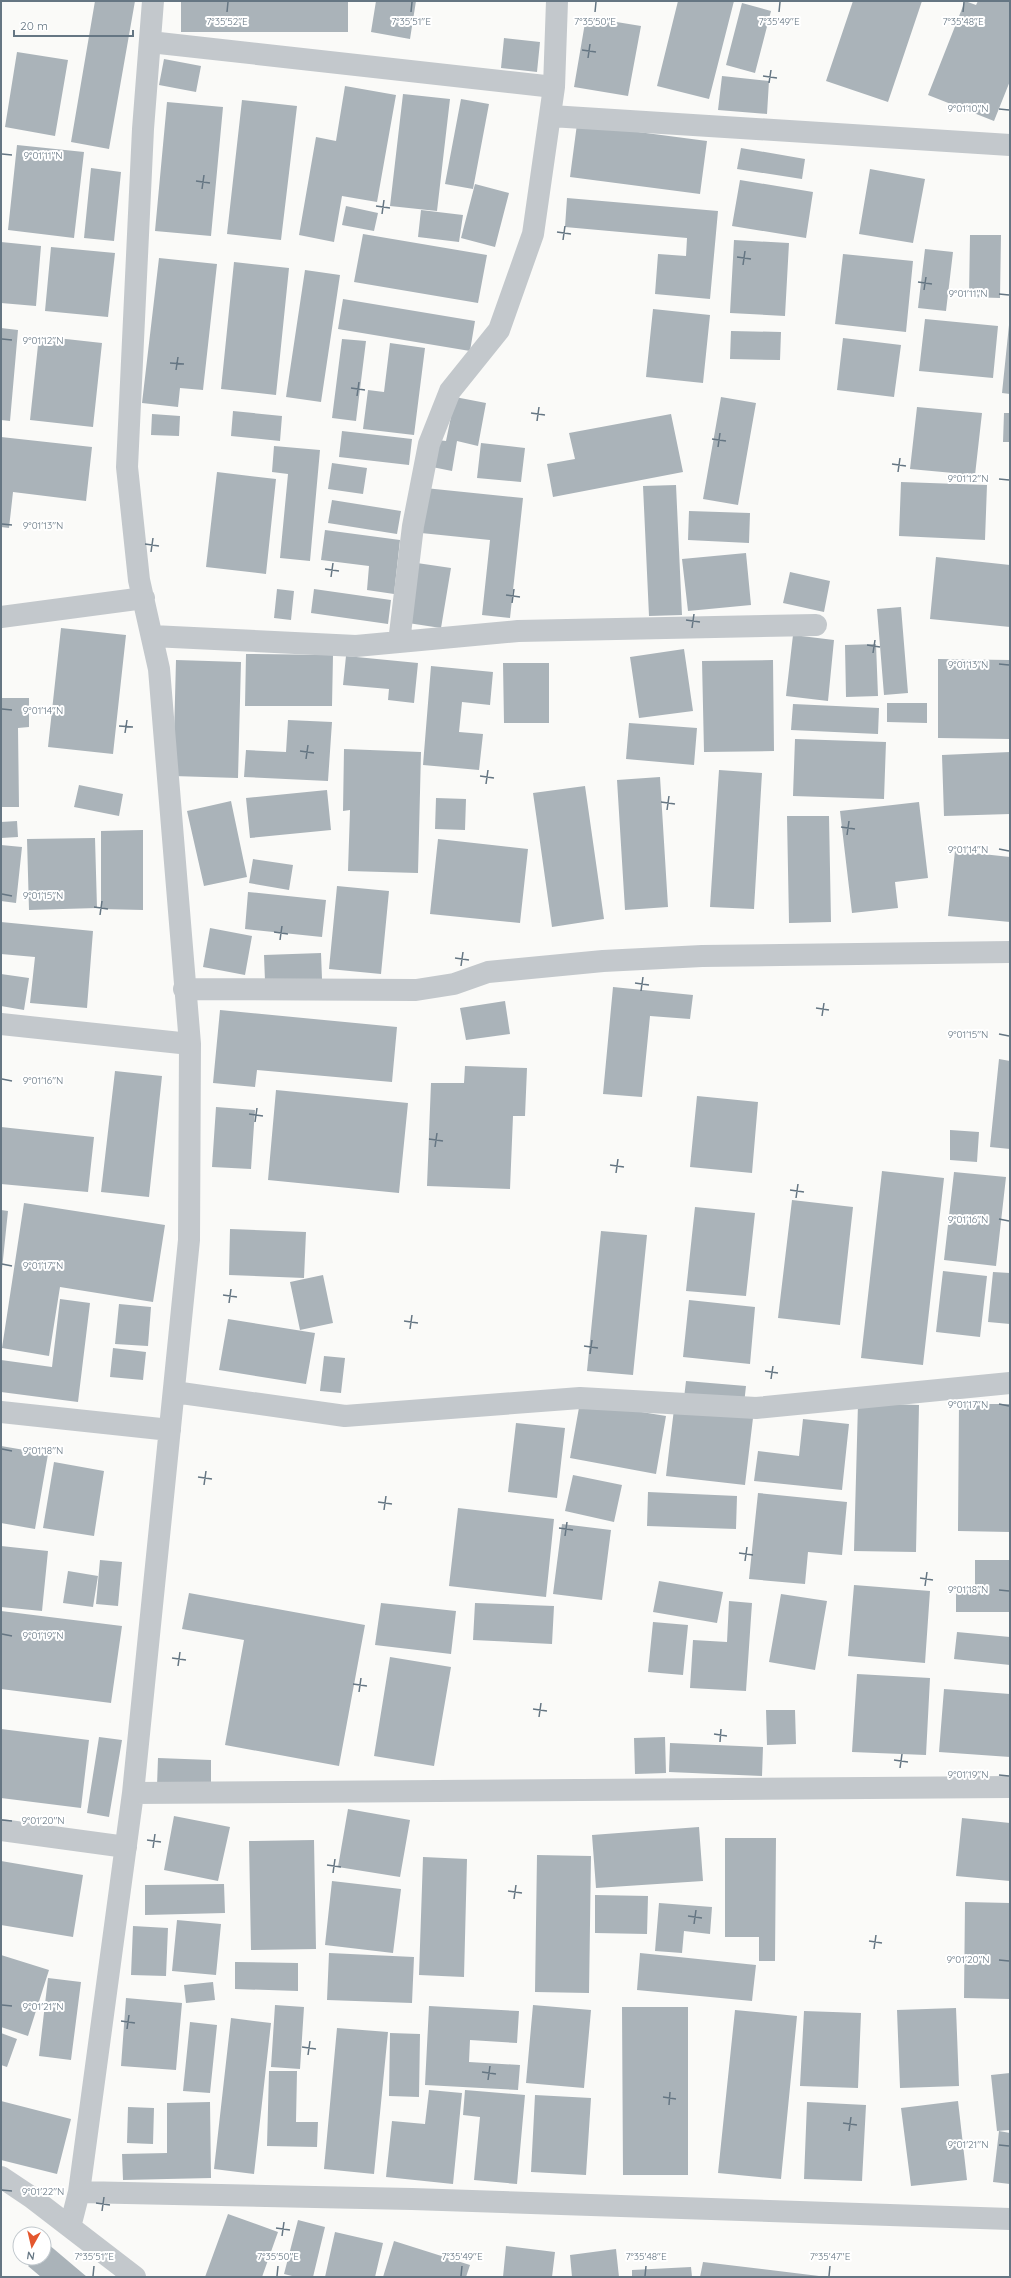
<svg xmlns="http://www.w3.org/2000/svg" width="1011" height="2278" font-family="Quicksand,sans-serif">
<rect width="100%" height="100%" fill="#fafaf8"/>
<path fill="#aab3b9" d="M95,1H135L109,149L71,142Z
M181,1H348V32H181Z
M376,1H416L410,39L371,32Z
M678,1H734L709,99L657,86Z
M853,1H922L888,102L826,81Z
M965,1L976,5L978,1H1010V81L994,121L928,95Z
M742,3L771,11L755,73L726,65Z
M586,17L641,26L628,96L574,87Z
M504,38L540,42L537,72L501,68Z
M17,52L68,60L55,136L5,127Z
M164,59L201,66L196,92L159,85Z
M722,76L769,81L767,114L718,110Z
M345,86L396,95L377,202L342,196L334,242L299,235L316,137L336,141Z
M403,94L450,99L437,211L390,206Z
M461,99L489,104L473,189L445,184Z
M242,100L297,106L281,240L227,234Z
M167,102L223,107L211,236L155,231Z
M577,124L707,141L700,194L570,177Z
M17,145L84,152L74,238L8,230Z
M741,148L805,159L802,179L737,169Z
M91,168L121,172L114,241L84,238Z
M870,169L925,179L913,243L859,234Z
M740,180L813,192L806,238L732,226Z
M475,184L509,193L495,247L461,238Z
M567,198L718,211L710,299L655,294L658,254L686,256L687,238L565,227Z
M346,206L378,213L374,231L342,225Z
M421,210L463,215L459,242L418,237Z
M363,234L487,255L478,303L354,282Z
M970,235H1001L1000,298L969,297Z
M734,240L789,243L785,316L730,313Z
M1,242L41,246L36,306L1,303Z
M51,247L115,253L108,317L45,311Z
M925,249L953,252L946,311L918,308Z
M843,254L913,261L906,332L835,324Z
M159,258L217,264L203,390L180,388L178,407L142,403Z
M234,262L289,268L276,395L221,389Z
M305,270L340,275L321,402L286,397Z
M343,299L475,321L470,351L338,329Z
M653,309L710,315L703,383L646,377Z
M925,319L998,326L993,378L919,371Z
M1009,325H1010V394L1002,393Z
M1,328L18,330L10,421L1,420Z
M731,331L781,332L780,360L730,359Z
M39,336L102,343L93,427L30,420Z
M843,338L901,345L894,397L837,390Z
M342,339L366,341L356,421L332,418Z
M390,343L425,348L414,435L363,429L368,390L384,392Z
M455,397L486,403L478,446L457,441L452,471L432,467L437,440L446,441Z
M721,397L756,403L738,505L703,499Z
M917,407L982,413L975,475L910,469Z
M233,411L282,416L280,441L231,436Z
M1004,413H1010V442H1003Z
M152,414L180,416L179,436L151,435Z
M671,414L683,472L553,497L547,464L575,459L569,433Z
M342,431L412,439L409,465L339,457Z
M1,437L92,447L86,501L13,492L9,528L1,527Z
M481,443L525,448L521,482L477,478Z
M274,446L320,450L310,561L280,558L288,474L272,472Z
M332,463L367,468L363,494L328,489Z
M217,472L276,479L266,574L206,567Z
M901,482L987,485L985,540L899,536Z
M676,485L682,615L649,616L643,486Z
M425,488L523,498L510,618L482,615L490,540L421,533Z
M332,500L401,511L397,534L328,523Z
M689,511L750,513L749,543L688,540Z
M325,530L400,540L394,594L367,590L369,566L321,560Z
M746,553L751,605L688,611L682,559Z
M936,557L1010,565V627L930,619Z
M417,563L451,568L441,628L408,623Z
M790,572L830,581L824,612L783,603Z
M277,589L294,591L291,620L274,618Z
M314,589L391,600L388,624L311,613Z
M901,607L908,693L884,695L877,609Z
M61,628L126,635L113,754L48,747Z
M793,635L834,640L828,701L786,696Z
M876,644L878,696L846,697L845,645Z
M684,649L693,711L639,718L630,657Z
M246,654L333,655L332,706H245Z
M346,656L418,663L414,703L388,700L389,689L343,685Z
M938,659L1010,660V739L938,738Z
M176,660L241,662L238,778L173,776Z
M773,660L774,751L704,752L702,661Z
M503,663H549V723H504Z
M431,666L493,672L490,705L462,702L459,732L483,734L479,770L423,765Z
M1,698H29V727L18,728L19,807H1Z
M887,703H927V723L887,722Z
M793,704L879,708L878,734L791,730Z
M288,720L332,722L328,781L244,777L246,750L286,752Z
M629,723L697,728L694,765L626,759Z
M795,739L886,742L884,799L793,796Z
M344,749L421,752L418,873L348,871L350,810L343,811Z
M1010,752V814L944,816L942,755Z
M719,770L762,773L754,909L710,907Z
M660,777L668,907L625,910L617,780Z
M79,785L123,794L119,816L74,807Z
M585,786L604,919L552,927L533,793Z
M327,790L331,830L250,838L246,798Z
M436,798L466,799L465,830L435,829Z
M231,801L247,877L204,886L187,811Z
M919,802L928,878L895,882L898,908L852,913L840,811Z
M787,816H829L831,922L789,923Z
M17,821L18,837L1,838V822Z
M143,830V910L101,909V831Z
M95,838L97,908L29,910L27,839Z
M438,839L528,849L520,923L430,914Z
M1,845L22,847L16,903L1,901Z
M955,851L1010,857V922L948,916Z
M253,859L293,865L289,890L249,883Z
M337,886L389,891L381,974L329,969Z
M248,892L326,900L322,937L245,929Z
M1,922L93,931L87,1008L30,1003L35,957L1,954Z
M210,928L252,936L245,975L203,967Z
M321,953L322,979L265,981L264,955Z
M1,974L29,978L24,1010L1,1006Z
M613,987L693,995L690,1019L650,1016L642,1097L603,1094Z
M505,1001L510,1034L466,1040L460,1008Z
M220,1010L397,1027L392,1082L257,1070L255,1087L213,1083Z
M999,1059L1010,1061V1149L990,1147Z
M465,1066L527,1068L525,1116H513L510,1189L427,1186L431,1083H464Z
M115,1071L162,1076L149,1197L101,1192Z
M276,1090L408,1103L399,1193L268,1180Z
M697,1096L758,1102L752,1173L690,1167Z
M216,1107L255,1110L251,1169L212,1167Z
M1,1127L94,1137L88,1192L1,1184Z
M950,1130L979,1132L977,1162L950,1160Z
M882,1171L944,1178L923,1365L861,1358Z
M954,1172L1006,1177L996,1266L944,1260Z
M792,1200L853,1207L840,1325L778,1318Z
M24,1203L165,1225L153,1302L60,1287L49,1356L2,1348Z
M695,1207L755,1213L746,1296L686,1291Z
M1,1210L8,1211L2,1269L1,1268Z
M230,1229L306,1232L304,1278L229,1275Z
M601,1231L647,1235L633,1375L587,1371Z
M943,1271L987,1276L980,1337L936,1332Z
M993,1272L1010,1273V1324L988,1322Z
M323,1275L333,1323L300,1330L290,1282Z
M60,1299L90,1303L78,1402L1,1392V1360L52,1367Z
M689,1300L755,1307L750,1364L683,1357Z
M119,1304L151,1307L148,1346L115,1344Z
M228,1319L315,1333L306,1384L219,1370Z
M113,1348L146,1352L143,1380L110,1377Z
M324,1356L345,1358L341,1393L320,1391Z
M686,1381L746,1386L744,1404L684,1398Z
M580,1402L666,1416L656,1474L570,1458Z
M858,1403L919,1405L916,1552L854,1551Z
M959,1404H1010V1532L958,1531Z
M674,1409L753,1418L745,1485L666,1476Z
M803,1419L849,1424L842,1490L754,1481L758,1451L799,1456Z
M516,1423L565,1428L557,1498L508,1492Z
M1,1446L48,1454L35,1529L1,1523Z
M54,1462L104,1471L94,1536L43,1528Z
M573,1475L622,1485L614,1522L565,1511Z
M648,1492L737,1496L736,1529L647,1526Z
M758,1493L847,1502L842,1555L808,1552L805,1584L749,1579Z
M458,1508L554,1519L546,1597L449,1586Z
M562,1524L611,1530L602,1600L553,1594Z
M1,1546L48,1551L42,1611L1,1607Z
M100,1560L122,1562L118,1606L96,1604Z
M975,1560H1010V1612H956V1588H975Z
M68,1571L98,1576L93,1607L63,1603Z
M659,1581L723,1592L717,1623L653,1612Z
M854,1585L930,1591L925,1663L848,1656Z
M189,1593L365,1625L339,1766L225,1745L244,1640L182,1629Z
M781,1594L827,1601L815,1670L769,1662Z
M729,1601L752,1603L746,1691L690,1688L693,1640L727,1642Z
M381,1603L456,1611L451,1654L375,1645Z
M475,1603L554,1606L552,1644L473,1640Z
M1,1611L122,1626L111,1703L1,1689Z
M653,1622L688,1625L683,1675L648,1672Z
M957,1632L1010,1637V1665L954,1659Z
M390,1657L451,1667L434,1766L374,1756Z
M857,1674L930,1678L926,1755L852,1752Z
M944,1689L1010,1694V1757L939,1752Z
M766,1710H795L796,1744L767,1745Z
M1,1729L89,1740L81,1808L1,1798Z
M99,1737L122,1740L109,1817L87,1813Z
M665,1737L666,1773L635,1774L634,1738Z
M670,1743L763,1747L762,1776L669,1772Z
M158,1758L211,1760V1787L157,1786Z
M348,1809L410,1820L400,1877L338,1867Z
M174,1816L230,1827L218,1881L164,1870Z
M962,1818L1010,1823V1881L956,1876Z
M699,1827L703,1881L596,1888L592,1835Z
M725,1838H776L775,1961H759V1937H725Z
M314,1840L316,1949L251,1950L249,1841Z
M537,1855L591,1856L589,1993L535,1992Z
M423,1857L467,1859L464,1977L419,1975Z
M1,1861L83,1875L73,1937L1,1925Z
M332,1881L401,1889L393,1953L325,1945Z
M224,1884L225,1913L145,1915V1885Z
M595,1895L648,1896L647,1934L595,1933Z
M965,1902L1010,1903V1999L964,1998Z
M659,1903L712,1907L710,1934L684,1931L682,1953L655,1951Z
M177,1920L221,1924L216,1975L172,1971Z
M133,1926L168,1928L166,1976L131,1975Z
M329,1953L414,1957L412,2003L327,2000Z
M640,1953L756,1965L752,2001L637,1990Z
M1,1955L49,1970L28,2036L1,2027Z
M235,1962L298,1963V1991L235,1989Z
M48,1978L81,1982L71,2060L39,2056Z
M213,1982L215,2000L186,2003L184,1985Z
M126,1998L182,2003L176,2070L121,2066Z
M275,2005L304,2007L300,2069L271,2067Z
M533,2005L591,2010L584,2088L526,2083Z
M429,2006L519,2011L517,2043L470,2040L469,2062L520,2065L518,2090L425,2085Z
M622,2007H688V2175H623Z
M956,2008L959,2086L900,2088L897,2010Z
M735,2010L797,2016L781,2179L718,2173Z
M804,2011L861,2013L858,2088L800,2086Z
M231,2018L271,2023L254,2174L214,2169Z
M190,2022L217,2025L210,2093L183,2091Z
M337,2028L388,2032L374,2174L324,2169Z
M1,2033L17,2039L7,2067L1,2065Z
M390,2033L420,2034L419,2097L389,2096Z
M269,2071H297L296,2122H318L317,2147L267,2146Z
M1010,2073V2130L997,2131L991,2075Z
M429,2090L462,2093L453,2184L386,2177L392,2121L425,2124Z
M465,2090L525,2095L517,2184L474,2180L480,2117L463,2115Z
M535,2095L591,2098L586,2175L531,2172Z
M1,2101L71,2119L57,2174L1,2160Z
M958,2101L967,2180L911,2186L901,2108Z
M210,2102L211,2178L123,2180L122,2154L167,2153V2103Z
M807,2102L866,2105L862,2181L804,2179Z
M128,2107L154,2108L153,2144L127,2143Z
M999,2131L1010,2133V2184L993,2182Z
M228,2214L278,2232L262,2277H205Z
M298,2220L325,2227L313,2277H296L284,2274Z
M335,2232L383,2243L375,2277H325Z
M394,2241L470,2265L466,2277H383Z
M48,2244L87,2277H41L28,2266L36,2258H44V2248Z
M506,2246L555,2252L552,2277H503Z
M616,2249L619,2277H572L570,2255Z
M703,2262L819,2276L818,2277H700Z
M691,2267L692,2277H632V2270Z"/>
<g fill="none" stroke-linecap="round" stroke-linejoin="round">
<path stroke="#c3c8cc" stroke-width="22" d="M150,42L554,87
M551,116L1010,145
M1,617L144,598
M152,636L356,646L518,631L816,625
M399,642L413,526L429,444L450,391L499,330L533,234L554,87L557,1
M184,989L416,990L454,984L488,972L603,961L702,956L1010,952
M1,1024L190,1044
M174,1392L345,1416L580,1398L756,1408L1010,1383
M1,1412L170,1430
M133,1793L1010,1787
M1,1830L126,1847
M1,2177L31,2197L135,2277
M79,2192L412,2199L1010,2219
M70,2227L79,2192L133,1793L189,1240L190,1044L159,669L139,580L127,467L143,129L153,1"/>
</g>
<path fill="none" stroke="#657683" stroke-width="1.5" d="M227,12L228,2M411,12L412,2M595,12L596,2M779,12L780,2M963,12L964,2M582,50L596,52M588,58L590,44M763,76L777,78M769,83L771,70M999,109L1009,110M2,154L12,155M196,181L210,183M202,189L204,175M376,206L390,208M382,214L384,200M557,232L571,234M563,240L565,226M737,257L751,259M743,265L745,251M918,282L932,284M924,290L926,277M999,294L1009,295M2,339L12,340M170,363L184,364M176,370L178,357M351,388L365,390M357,396L359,382M531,413L545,415M537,421L539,407M712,439L726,441M718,447L720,433M892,464L906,466M898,472L900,458M999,479L1009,480M2,524L12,525M145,544L159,546M151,552L153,538M325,569L339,571M331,577L333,563M506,595L520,597M512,603L514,589M686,620L700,622M692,628L694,614M867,645L880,647M873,653L875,640M999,664L1009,665M2,709L12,710M119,726L133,727M125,733L127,720M300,751L314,753M306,759L308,745M480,776L494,778M486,784L488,770M661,802L675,804M667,810L669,796M841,827L855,829M847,835L849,821M999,849L1009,851M2,894L12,896M94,907L108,909M100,915L102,901M274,932L288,934M280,940L282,926M455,958L469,960M461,966L463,952M635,983L649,985M641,991L643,977M816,1008L829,1010M822,1016L824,1003M999,1034L1009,1036M2,1079L12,1081M249,1114L263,1116M255,1122L257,1108M429,1139L443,1141M435,1147L437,1133M610,1165L624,1167M616,1173L618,1159M790,1190L804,1192M796,1198L798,1184M999,1219L1009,1221M2,1264L12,1266M223,1295L237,1297M229,1303L231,1289M404,1321L418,1323M410,1329L412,1315M584,1346L598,1348M590,1354L592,1340M765,1371L778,1373M771,1379L773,1366M999,1404L1009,1406M2,1449L12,1451M198,1477L212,1479M204,1485L206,1471M378,1502L392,1504M384,1510L386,1496M559,1528L573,1530M565,1536L567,1522M739,1553L753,1555M745,1561L747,1547M920,1578L933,1580M925,1586L927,1572M999,1590L1009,1591M2,1634L12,1636M172,1658L186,1660M178,1666L180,1652M353,1684L367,1686M359,1692L361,1678M533,1709L547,1711M539,1717L541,1703M714,1734L727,1736M720,1742L721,1729M894,1760L908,1762M900,1768L902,1754M999,1775L1009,1776M2,1820L12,1821M147,1840L161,1842M153,1848L155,1834M327,1865L341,1867M333,1873L335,1859M508,1891L522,1893M514,1899L516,1885M688,1916L702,1918M694,1924L696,1910M869,1941L882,1943M874,1949L876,1935M999,1960L1009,1961M2,2005L12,2006M121,2021L135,2023M127,2029L129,2015M302,2047L316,2049M308,2055L310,2041M482,2072L496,2074M488,2080L490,2066M663,2097L676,2099M669,2105L670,2092M843,2123L857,2125M849,2131L851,2117M999,2145L1009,2146M2,2190L12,2191M96,2203L110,2205M102,2211L104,2197M276,2228L290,2230M282,2236L284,2222M93,2276L94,2266M277,2276L278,2266M461,2276L462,2266M645,2276L646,2266M829,2276L830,2266"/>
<g font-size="10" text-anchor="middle" fill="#657683" stroke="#fff" stroke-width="4" stroke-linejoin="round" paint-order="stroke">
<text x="227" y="25">7°35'52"E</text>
<text x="411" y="25">7°35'51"E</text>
<text x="595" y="25">7°35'50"E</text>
<text x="779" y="25">7°35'49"E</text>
<text x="963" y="25">7°35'48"E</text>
<text x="968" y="112">9°01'10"N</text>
<text x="43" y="159">9°01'11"N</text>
<text x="968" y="297">9°01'11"N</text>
<text x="43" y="344">9°01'12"N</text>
<text x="968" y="482">9°01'12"N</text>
<text x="43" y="529">9°01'13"N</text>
<text x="968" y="668">9°01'13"N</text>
<text x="43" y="714">9°01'14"N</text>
<text x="968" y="853">9°01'14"N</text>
<text x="43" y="899">9°01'15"N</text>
<text x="968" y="1038">9°01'15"N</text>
<text x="43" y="1084">9°01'16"N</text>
<text x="968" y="1223">9°01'16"N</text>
<text x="43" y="1269">9°01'17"N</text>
<text x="968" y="1408">9°01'17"N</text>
<text x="43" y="1454">9°01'18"N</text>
<text x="968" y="1593">9°01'18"N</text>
<text x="43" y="1639">9°01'19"N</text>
<text x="968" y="1778">9°01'19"N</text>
<text x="43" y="1824">9°01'20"N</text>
<text x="968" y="1963">9°01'20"N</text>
<text x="43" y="2010">9°01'21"N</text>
<text x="968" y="2148">9°01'21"N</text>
<text x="43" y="2195">9°01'22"N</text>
<text x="94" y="2260">7°35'51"E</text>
<text x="278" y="2260">7°35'50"E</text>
<text x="462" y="2260">7°35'49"E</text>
<text x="646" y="2260">7°35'48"E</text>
<text x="830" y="2260">7°35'47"E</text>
</g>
<rect width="1011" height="2278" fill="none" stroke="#657683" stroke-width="4"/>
<g transform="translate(32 2246) rotate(188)"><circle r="19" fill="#ffffff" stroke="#c1c8cd"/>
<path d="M0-3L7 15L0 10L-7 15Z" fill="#e4572e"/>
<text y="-6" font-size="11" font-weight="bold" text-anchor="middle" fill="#657683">N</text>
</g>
<path d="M14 30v6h119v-6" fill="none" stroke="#657683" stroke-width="2"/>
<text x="20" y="30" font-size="12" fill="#657683" stroke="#ffffff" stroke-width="3" paint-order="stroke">20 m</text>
</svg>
